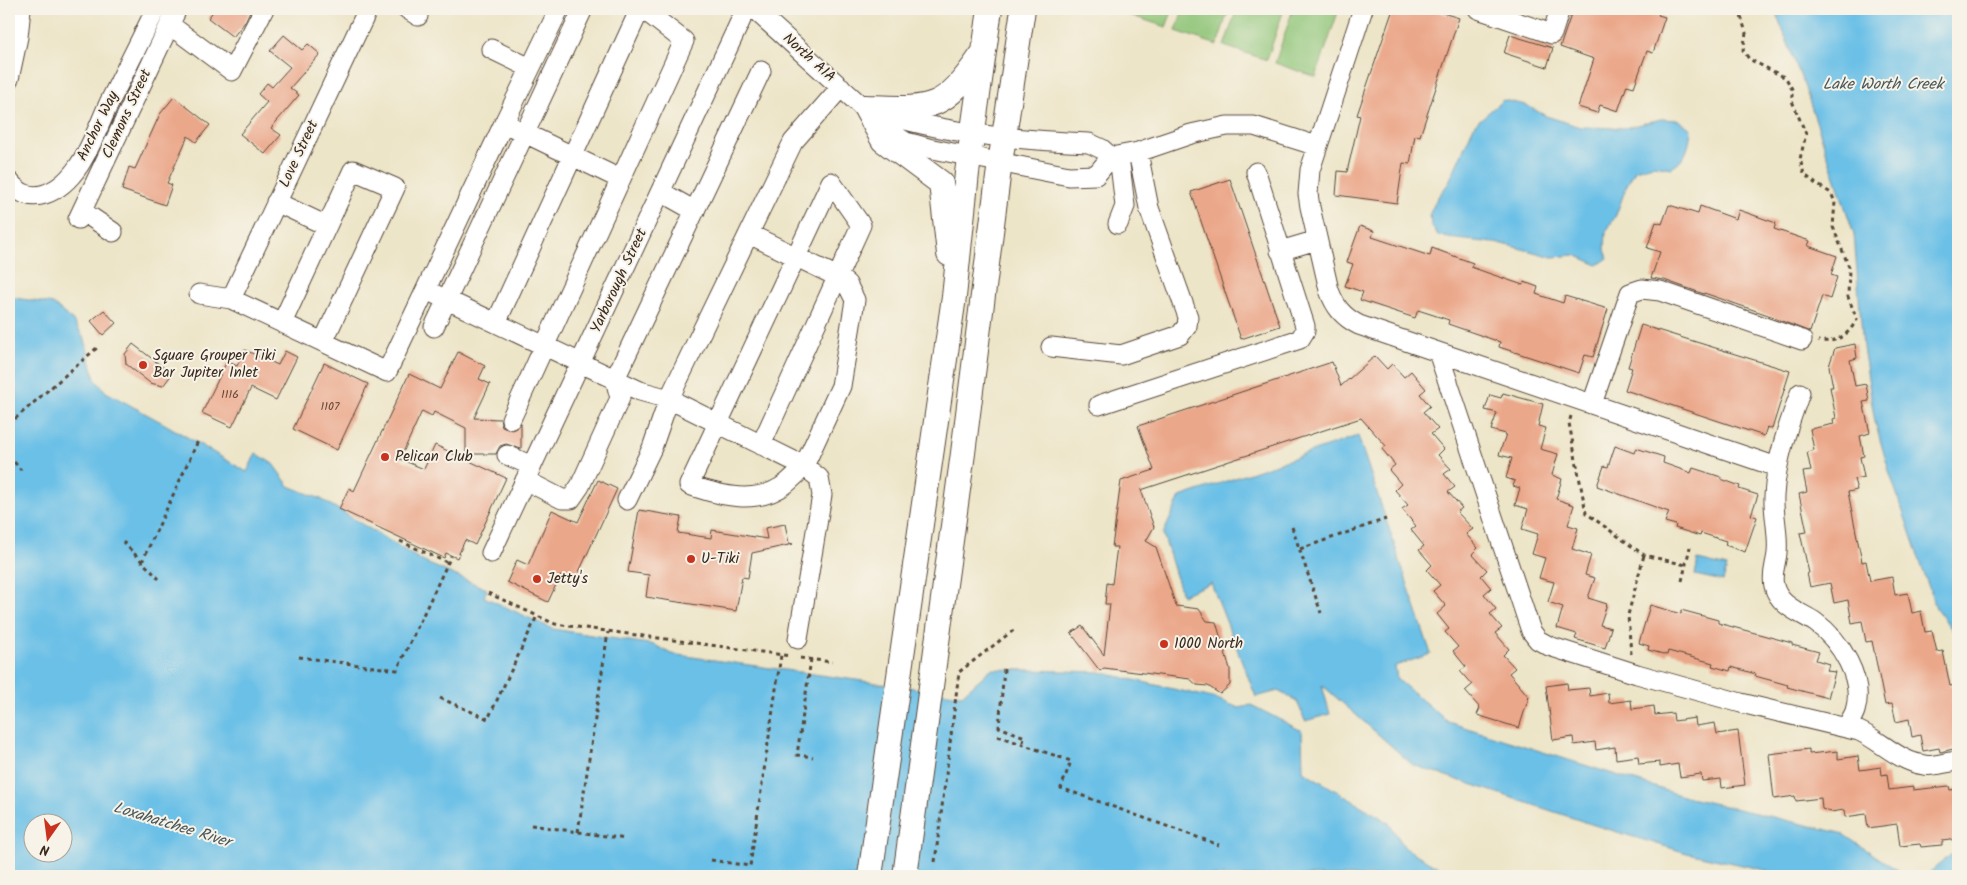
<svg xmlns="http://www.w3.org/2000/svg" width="1967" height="885" font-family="Kalam,sans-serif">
<rect width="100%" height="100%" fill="#f7f3e8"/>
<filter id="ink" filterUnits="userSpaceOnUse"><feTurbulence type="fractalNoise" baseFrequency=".02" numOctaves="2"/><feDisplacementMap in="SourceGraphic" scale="10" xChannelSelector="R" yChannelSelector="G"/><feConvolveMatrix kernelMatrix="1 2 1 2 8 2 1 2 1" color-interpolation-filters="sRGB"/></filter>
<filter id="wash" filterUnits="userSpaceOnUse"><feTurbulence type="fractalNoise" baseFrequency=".0096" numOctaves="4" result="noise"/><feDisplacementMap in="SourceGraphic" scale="20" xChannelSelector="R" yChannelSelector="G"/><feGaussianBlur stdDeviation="1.12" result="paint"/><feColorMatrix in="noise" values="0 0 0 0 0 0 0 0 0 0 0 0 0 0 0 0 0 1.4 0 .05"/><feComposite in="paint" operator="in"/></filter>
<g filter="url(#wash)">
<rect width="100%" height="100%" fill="#ede5c8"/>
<path fill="#8fc578" stroke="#65784b" d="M1128,9H1173L1166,27L1126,14Z
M1183,9H1229L1217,45L1176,31Z
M1237,9H1284L1267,60L1224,46Z
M1293,9H1339L1316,77L1275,63Z"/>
<path fill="#6ac0e7" stroke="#527582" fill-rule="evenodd" d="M1771,9H1958V638L1936,608L1889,471L1875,422L1863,347L1854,234L1805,88L1777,15Z
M1503,100L1526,105L1546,116L1580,127L1625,128L1661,119L1679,120L1691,129C1689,147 1687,158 1672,168L1653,165L1635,170L1627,185L1616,215L1606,232L1605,250L1608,258L1598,265L1575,255L1553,257L1503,244L1448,238L1438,235L1431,226L1430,213L1437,198L1448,184L1475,124Z
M9,297L53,304L74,322L85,340L95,379L106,392L163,423L247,472L256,453L273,464L289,486L321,499L424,562L487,589L484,597L553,629L655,645L671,654L962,695L991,669L1099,672L1217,699L1239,708L1251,705L1302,731L1303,771L1388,822L1405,848L1454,876H9ZM32,822H62V852H32Z
M1358,436L1431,654L1395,666L1397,679L1448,722L1686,797L1841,833L1906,876H1792L1687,853L1594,825L1413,765L1322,685L1330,714L1305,721L1297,701L1278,691L1256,697L1211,583L1182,595L1163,534L1180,497Z
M1698,560L1727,567L1723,581L1695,575Z
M1958,849V876H1925Z"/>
<g id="blocks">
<path fill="#eba78a" d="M215,9H251L245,22L233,37L208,18Z
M1393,9H1430L1459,18L1420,136L1415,135L1410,164L1403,163L1397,203L1336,195L1338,171L1347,172L1360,116L1357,115Z
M1573,9H1661L1658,15L1665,17L1653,53L1647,51L1634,87L1627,85L1618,111L1600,105L1597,113L1578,107L1594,59L1560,47Z
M284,35L302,50L308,44L320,54L290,88L299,95L271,128L281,135L265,154L240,134L267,102L258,94L267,83L272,87L290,67L270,51Z
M1510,35L1553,48L1547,67L1504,53Z
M174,97L210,125L196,142L188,136L167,183L172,185L165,205L122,190L129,167L135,169L160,114Z
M1230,179L1280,326L1241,339L1191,192Z
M1669,205L1698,214L1700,206L1736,219L1739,210L1776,223L1774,229L1810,241L1808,246L1837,256L1831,275L1837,277L1830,299L1822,296L1810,332L1774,318V317L1704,293V294L1664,280L1651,278L1660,252L1647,248L1656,222L1662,224Z
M1360,226L1374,231L1372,237L1430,256L1432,248L1473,263L1471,267L1488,273L1523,285L1524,282L1538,287L1536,294L1563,303L1565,296L1608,309L1593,357L1585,355L1579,373L1499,347L1500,342L1448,324L1449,320L1418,310L1415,318L1360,300L1363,292L1345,286L1353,264L1347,262Z
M104,310L116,323L103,335L91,321Z
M1641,325L1790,371L1772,429L1767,427L1764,436L1625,390L1632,368L1628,367Z
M133,344L172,374L163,386L150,383L126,364L125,354Z
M1855,344L1857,358L1850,360L1855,386L1866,384L1869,401L1863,402L1870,433L1860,436L1864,456L1860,457L1864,477L1854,479L1857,490L1848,492L1862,562L1866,561L1870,581L1892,577L1895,595L1908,593L1912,613L1921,611L1925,632L1932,631L1937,652L1943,651L1950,686L1956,685L1958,696V748L1940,752L1939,748L1923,751L1920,735L1912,737L1909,719L1896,722L1892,704L1885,705L1872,641L1866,642L1862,621L1852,623L1848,600L1834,603L1830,583L1810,587L1807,573H1809L1800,533L1807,532L1799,494L1807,492L1803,472L1811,471L1807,452L1814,450L1810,429L1834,424L1833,419L1836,418L1830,387H1833L1829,366L1835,348Z
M245,350L278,365L285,351L297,357L276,400L251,388L232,427L202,413L227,361L237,366Z
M458,352L485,366L479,379L490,384L474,418L500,419L502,426L512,430L517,428L521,423V449L506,444L500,446L496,454H466V428L434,412L432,416L422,411L400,459L424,469L435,445L506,478L475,545L465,540L457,558L446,553L444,558L339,509L349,488L354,491L409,374L440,389Z
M1375,356L1387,369L1392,364L1404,377L1411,371L1426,389L1420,394L1430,406L1423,412L1438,429L1431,434L1444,449L1438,455L1451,469L1444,474L1455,487L1448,492L1462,508L1457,512L1473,529L1466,534L1478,548L1472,554L1487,570L1481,576L1491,588L1484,594L1496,609L1490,614L1502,628L1495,633L1509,649L1503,655L1515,668L1509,673L1529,697L1519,728L1477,715L1480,708L1465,691L1472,685L1460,671L1466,667L1453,651L1458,647L1445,632L1449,629L1437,614L1446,606L1433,591L1440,585L1427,570L1432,565L1419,550L1424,546L1411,530L1416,526L1402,509L1408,505L1395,490L1401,484L1389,470L1395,465L1382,449L1386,446L1361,418L1141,490L1154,527L1146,541L1156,547L1176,606L1199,609L1207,621L1216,622L1230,669V685L1220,694L1208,686L1197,685L1190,679L1104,668L1100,671L1071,633L1082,626L1104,655L1110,604H1105L1107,583L1112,584L1117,547H1112L1121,481L1154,470L1138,426L1332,362L1341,386Z
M324,363L368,384L337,450L293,429Z
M1503,393L1543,404L1538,426L1546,428L1540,449L1558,454L1552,475L1562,479L1556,499L1574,505L1568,525L1578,528L1572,549L1591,555L1585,575L1595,578L1588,598L1607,604L1600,625L1611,628L1605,648L1575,639L1577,634L1557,628L1563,607L1548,602L1554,582L1539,578L1545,558L1532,554L1538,534L1522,529L1528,509L1515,505L1520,488L1513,486L1515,481L1506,478L1512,458L1499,455L1506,434L1491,430L1497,413L1485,410L1490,395L1501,398Z
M1615,446L1634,453L1636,448L1664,457L1663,463L1691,473L1693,468L1721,477V479L1740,486L1739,489L1758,495L1751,515L1757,517L1745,552L1725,545L1726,541L1701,533L1700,536L1675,528L1676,525L1665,522L1669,512L1597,486L1604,466L1608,467Z
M598,480L617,489L574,583L560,576L548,602L507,582L517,560L528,565L552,510L578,522Z
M639,510L681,517L678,533L711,538L712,530L767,539L765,528L785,524L789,543L793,544L752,553L748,578L742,577L736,611L646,597L649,575L628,572Z
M1650,605L1681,614V610L1718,620V623L1792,643V645L1819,652L1816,660L1829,664L1827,671L1835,672L1828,698L1787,687L1788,685L1755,676L1756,674L1731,667L1730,671L1712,666L1713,663L1668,651L1667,655L1648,650L1649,646L1639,643Z
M1567,683L1568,690L1589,688L1590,696L1608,693L1609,703L1631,700L1632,709L1654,706L1655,715L1673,713L1674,721L1695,718L1696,726L1715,723L1717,734L1738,731L1745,785L1722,788L1721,779L1702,781L1701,774L1680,777L1678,764L1660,767V762L1639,764L1638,756L1616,759L1615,747L1596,750L1595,742L1574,745L1573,737L1553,740L1546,686Z
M1809,749V754L1838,751V759L1858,756L1860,770L1881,767L1882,775L1887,774L1889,790L1913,787V790L1949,786L1950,790L1958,789V839L1942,841V845L1921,847L1920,844L1900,846L1897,824L1868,828L1866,814L1845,817L1844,810L1831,812L1822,809L1821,798L1796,801L1795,796L1774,799L1769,754Z"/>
</g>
</g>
<g filter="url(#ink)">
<use href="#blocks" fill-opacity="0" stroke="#564638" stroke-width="1"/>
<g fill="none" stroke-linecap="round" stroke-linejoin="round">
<defs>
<path id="minor" d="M407,9L418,16
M559,9L504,123L620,179
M754,9L890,132L906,142L928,148L1069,176L1096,175L1111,157L1138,152L1191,134L1227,126H1254L1317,146
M1363,9L1310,170L1308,194L1310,207L1329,290C1335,307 1343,317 1359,325L1438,352L1531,631L1538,640L1549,646L1637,674L1741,703L1859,731C1881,741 1900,762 1924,765C1932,767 1943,763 1951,762
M1478,9L1552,34L1560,9
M170,25L232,71L264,9
M491,49L530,68
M9,79L18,37L21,9
M878,112C945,134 1018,140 1089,143L1102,149L1111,157
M9,181C19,193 29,199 45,194C82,182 96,129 111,99C126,69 141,39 156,9
M661,192L695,211
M276,202L327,226
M82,211L113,232
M78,219L177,9
M1118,224L1125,206L1119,156
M1280,251L1317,240
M426,290L640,391L669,399L804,466L841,386L855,300L847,284L838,277L749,234
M199,294L231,299L387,372L504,123
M231,299L368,9
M282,323L353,170L395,188L323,342
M496,323L640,9
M434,327L583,9
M1051,347L1121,355L1180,335L1187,326L1188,317L1149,208L1138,152
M1438,352L1777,467
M1800,393C1788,426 1776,460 1774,496C1773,514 1779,534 1777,553C1776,564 1771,574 1774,586C1779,606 1800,612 1815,622C1840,640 1865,679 1855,711C1853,717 1849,722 1846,728
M1592,404L1630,293L1642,289L1660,291L1802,340
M1099,405L1300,339L1305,331V326L1256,172
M511,419L684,41L643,9
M761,445L861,225L831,182L689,485C721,496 758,506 787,483C793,478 799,472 804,466L819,478L822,495L798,639
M507,455L532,466
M525,480L562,499H571L580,486L620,398L615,379L761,71
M627,500L652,448L669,399L793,142L841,87
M491,553L746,9"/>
<path id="major" d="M865,107L883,140L941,183L949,254
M865,107C930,109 942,113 981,56
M870,876L954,297L967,173L990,9
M905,876L963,453L998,177L1023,9"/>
</defs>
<use href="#minor" stroke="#564638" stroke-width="21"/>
<use href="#major" stroke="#564638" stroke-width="26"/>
<path stroke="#564638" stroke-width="3" stroke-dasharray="4 4" stroke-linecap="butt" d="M1739,9L1746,33L1743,50L1749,59L1786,78L1792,89V101L1806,134L1800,159L1804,174L1816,184L1831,193L1835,202L1833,227L1849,267L1848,297L1857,319C1848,336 1837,343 1818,341
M1571,416L1569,423L1586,513L1644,555L1686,565
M9,424L99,346
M9,456L21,470
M1292,527L1321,613
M400,541L448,563
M123,542L159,579
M1300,549L1386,519
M142,562L198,441
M1682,581L1690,547
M488,593L555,624L791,656
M1631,654L1628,615L1644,555
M299,657L397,670L451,556
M800,658L832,662
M811,659L797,755L813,757
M1004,669L999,727L1025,737L1022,744
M440,698L488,719L537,616
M998,736L1071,761L1061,788L1219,845
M531,825L626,839
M578,832L608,632
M711,860L750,866L781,655
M935,862L959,672L1015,629"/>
<use href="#minor" stroke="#fff" stroke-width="19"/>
<use href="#major" stroke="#fff" stroke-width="24"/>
</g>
</g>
<g fill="#c8321e" stroke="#f7f3e8" stroke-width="2">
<circle cx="143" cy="365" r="5"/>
<circle cx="385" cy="457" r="5"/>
<circle cx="691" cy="559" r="5"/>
<circle cx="537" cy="579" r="5"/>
<circle cx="1164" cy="644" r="5"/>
</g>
<g text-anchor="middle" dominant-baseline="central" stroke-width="4" stroke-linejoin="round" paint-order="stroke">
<g font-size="12" fill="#674939">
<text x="230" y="394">1116</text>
<text x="330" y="406">1107</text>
</g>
<g font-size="15" fill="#3b2a1e" stroke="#f7f3e8">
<text transform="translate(809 58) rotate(42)">North A1A</text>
<text transform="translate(127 114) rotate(-65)">Clemons Street</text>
<text transform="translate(98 126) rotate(-64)">Anchor Way</text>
<text transform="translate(299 154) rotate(-65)">Love Street</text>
<text transform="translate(619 281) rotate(-65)">Yarborough Street</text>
</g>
<g font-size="15" fill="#3b2a1e" stroke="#f7f3e8" text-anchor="start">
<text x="153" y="356">Square Grouper Tiki<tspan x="153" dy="17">Bar Jupiter Inlet</tspan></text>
<text x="395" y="457">Pelican Club</text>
<text x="701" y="559">U-Tiki</text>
<text x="547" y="579">Jetty's</text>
<text x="1174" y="644">1000 North</text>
</g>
<g font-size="16" font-style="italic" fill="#49575a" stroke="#f7f3e8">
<text x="1883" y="84">Lake Worth Creek</text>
<text transform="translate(172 825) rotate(17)">Loxahatchee River</text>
</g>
</g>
<rect width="1967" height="885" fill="none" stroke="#f7f3e8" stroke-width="30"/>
<g transform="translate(48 838) rotate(194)"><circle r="24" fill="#f7f3e8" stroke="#aca397"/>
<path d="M0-4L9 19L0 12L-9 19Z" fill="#c8321e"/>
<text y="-8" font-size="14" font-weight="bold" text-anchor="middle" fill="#3b2a1e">N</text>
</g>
</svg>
